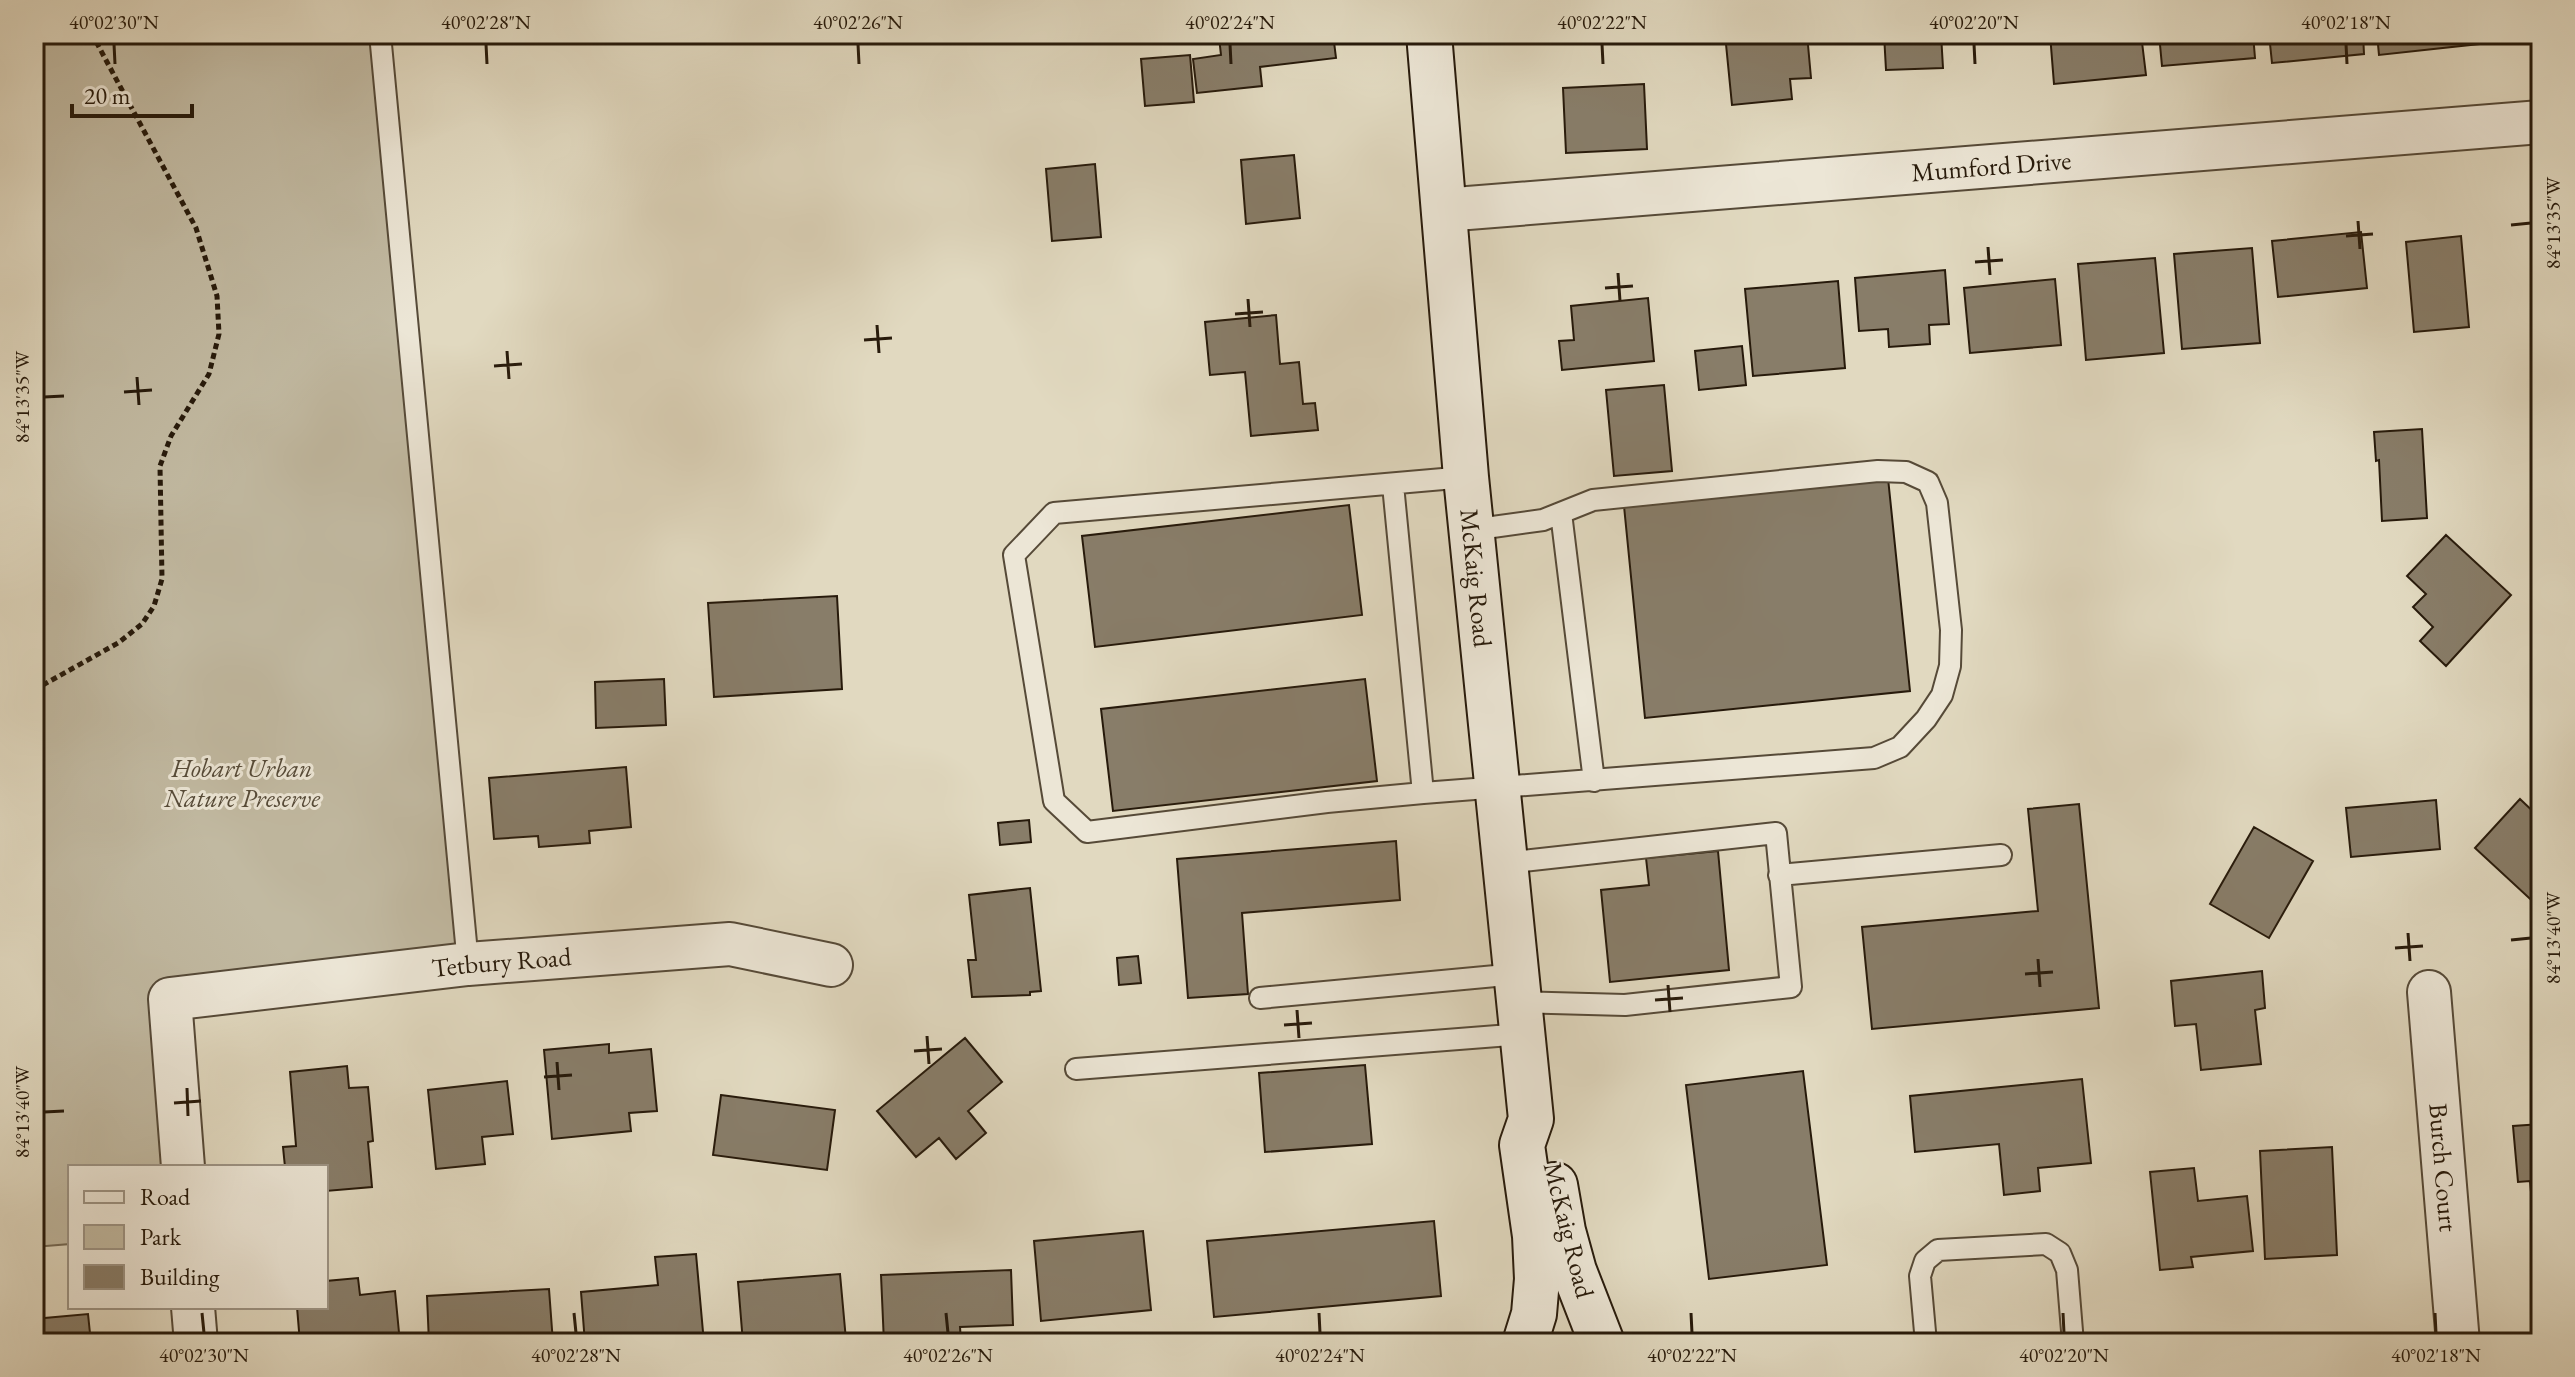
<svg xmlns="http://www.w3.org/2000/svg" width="2575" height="1377" font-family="'EB Garamond',serif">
<rect width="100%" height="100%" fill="#e1d9c0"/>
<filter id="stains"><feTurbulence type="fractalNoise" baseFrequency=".0025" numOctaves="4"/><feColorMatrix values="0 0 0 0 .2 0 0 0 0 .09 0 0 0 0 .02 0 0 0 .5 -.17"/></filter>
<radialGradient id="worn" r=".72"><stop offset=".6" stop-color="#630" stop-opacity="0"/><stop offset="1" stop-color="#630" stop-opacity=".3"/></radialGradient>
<path fill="#c1b9a1" stroke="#746a56" stroke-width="2" d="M34,34H376L468,964L170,999L183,1167H70V1244L34,1247Z"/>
<path fill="#887d69" stroke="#271a0b" stroke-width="2" d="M1240,34H1333L1336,58L1260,67L1262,86L1197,93L1193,59L1221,55L1219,37Z
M1570,34H1606V38L1571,41Z
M1725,34H1807L1811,78L1790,79L1792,99L1732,105Z
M1884,34H1941L1943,68L1886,70Z
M2050,34H2141L2146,75L2054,84Z
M2159,34H2253L2255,58L2162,66Z
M2269,34H2363L2364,54L2272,63Z
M2377,34H2478L2479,44L2379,55Z
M1190,55L1194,102L1145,106L1141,59Z
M1644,84L1647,149L1566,153L1563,88Z
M1294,155L1300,218L1246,224L1241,160Z
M1095,164L1101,237L1052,241L1046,169Z
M2361,232L2367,288L2278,297L2272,241Z
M2461,236L2469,327L2414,332L2406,242Z
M2252,248L2260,343L2182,349L2174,254Z
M2155,258L2164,353L2086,360L2078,264Z
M1945,270L1949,324L1929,325L1930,344L1889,347L1888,329L1859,331L1855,278Z
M2055,279L2061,345L1970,353L1964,288Z
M1838,281L1845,368L1753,376L1745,289Z
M1648,298L1654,361L1562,370L1559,341L1574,340L1571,306Z
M1276,315L1280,364L1299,362L1303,404L1315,403L1318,430L1251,436L1245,372L1210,375L1205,322Z
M1742,346L1746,385L1699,390L1695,351Z
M1664,385L1672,471L1614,476L1606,390Z
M2422,429L2427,518L2382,521L2379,460L2376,461L2374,432Z
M1888,478L1910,691L1645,718L1624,506Z
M1349,505L1362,615L1095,647L1082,536Z
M2446,535L2511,595L2446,666L2420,641L2433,627L2413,607L2426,594L2407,576Z
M837,596L842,689L714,697L708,603Z
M2541,619V703H2535L2532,620Z
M664,679L666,725L596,728L595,682Z
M1365,679L1377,781L1113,811L1101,709Z
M626,767L631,827L589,831L590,843L539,847L538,836L494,839L489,778Z
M2520,799L2541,819V909L2475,848Z
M2436,800L2440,849L2351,857L2346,808Z
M2079,804L2099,1008L1872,1029L1862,927L2038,911L2028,809Z
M1029,820L1031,842L1000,845L998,823Z
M2254,827L2313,861L2269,938L2210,904Z
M1396,841L1400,900L1242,913L1248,994L1188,998L1177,859Z
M1718,851L1729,970L1610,982L1601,890L1649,885L1646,858Z
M1030,888L1041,991L1030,992V995L972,997L968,960H976L969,895Z
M1138,956L1141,983L1119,985L1117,958Z
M2262,971L2265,1008L2255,1010L2261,1064L2201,1070L2196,1024L2175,1026L2171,981Z
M965,1038L1002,1082L968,1111L986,1133L956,1159L939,1138L916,1157L877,1111Z
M609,1044V1053L651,1049L657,1111L629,1113L631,1131L552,1139L544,1050Z
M1365,1065L1372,1144L1265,1152L1259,1073Z
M347,1066L349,1088L368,1087L373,1141L368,1142L372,1187L326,1191V1167H285L283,1147L296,1146L290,1072Z
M1803,1071L1827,1265L1709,1279L1686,1085Z
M2082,1079L2091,1163L2038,1168L2040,1191L2004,1195L1999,1144L1915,1152L1910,1096Z
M507,1081L513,1134L482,1137L485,1164L436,1169L428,1090Z
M721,1095L835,1110L827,1170L713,1155Z
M2541,1124V1236H2535L2530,1181L2518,1182L2513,1126Z
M2332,1147L2337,1255L2265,1259L2260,1151Z
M2194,1168L2198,1201L2247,1196L2253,1251L2191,1257L2193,1267L2160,1270L2150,1172Z
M1434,1221L1441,1296L1214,1317L1207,1241Z
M1143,1231L1151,1310L1041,1321L1034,1241Z
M696,1254L704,1343H585L581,1292L658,1285L655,1257Z
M1011,1270L1013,1325L960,1327L961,1341L884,1343L881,1275Z
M840,1274L846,1340L743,1343L738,1282Z
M358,1278L360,1295L395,1291L400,1343H300L297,1307H326V1281Z
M549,1289L553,1343H429L427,1296Z
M88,1314L91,1343H34V1319Z"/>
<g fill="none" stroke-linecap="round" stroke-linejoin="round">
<defs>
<path id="lane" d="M380,34L468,964
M1466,477L1054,513L1014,555L1054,801L1087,832L1327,802L1423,793L1874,758L1900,747L1926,719L1942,695L1950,666L1951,630L1937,503L1928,482L1906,472L1878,471L1593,500L1543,520L1471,530
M1393,485L1423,793
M1561,513L1594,781
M1505,863L1776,833L1791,987L1625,1005L1519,1002
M1779,875L2001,855
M1260,998L1517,974
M1076,1069L1523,1034
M1926,1343L1920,1276L1925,1261L1938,1250L2046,1244L2060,1253L2067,1270L2073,1343"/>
<g id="street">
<path id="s1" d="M1443,210L2541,122"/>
<path id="s2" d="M2429,992L2458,1343"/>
<path id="s3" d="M183,1167L170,999L468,964L730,944L831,965"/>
<path d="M193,1307L196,1343"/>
</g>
<g id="secondary">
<path id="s4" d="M1429,34L1466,477L1531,1119L1522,1145L1535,1236L1537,1279L1534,1314L1525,1343"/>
<path d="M1555,1185L1563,1231L1574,1271L1602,1343"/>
</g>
</defs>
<use href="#lane" stroke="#564a38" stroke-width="24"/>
<use href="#street" stroke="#564a38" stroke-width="46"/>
<use href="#secondary" stroke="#271a0b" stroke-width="48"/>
<path stroke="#271a0b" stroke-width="5" stroke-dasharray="6 4" stroke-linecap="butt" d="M34,690L118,643L142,624L154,606L162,579L160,466L171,436L209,374L219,334L217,296L196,228L92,34"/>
<use href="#lane" stroke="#ece6d6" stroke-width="20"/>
<use href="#street" stroke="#ece6d6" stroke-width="42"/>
<use href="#secondary" stroke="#ece6d6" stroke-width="44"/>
</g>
<path fill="none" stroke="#271a0b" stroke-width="3" d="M114,44L115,64M486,44L487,64M858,44L859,64M1230,44L1231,64M1602,44L1603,64M1974,44L1975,64M2346,44L2347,64M2358,221L2360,249M2511,225L2531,223M2346,236L2373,234M1988,247L1990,275M1975,262L2003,260M1618,273L1620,301M1605,288L1633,286M1248,299L1250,327M1235,314L1263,312M877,325L879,353M864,340L892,338M507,351L509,379M494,366L522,364M137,377L139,405M124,392L152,390M44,397L64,396M2408,933L2410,961M2511,940L2531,938M2395,948L2423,946M2038,959L2040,987M2025,974L2053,972M1668,985L1670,1012M1655,1000L1683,998M1297,1010L1299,1038M1284,1025L1312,1023M927,1036L929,1064M914,1051L942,1049M557,1062L559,1090M544,1077L572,1075M187,1088L188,1116M174,1103L201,1101M44,1112L64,1111M202,1313L204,1333M574,1313L576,1333M946,1313L948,1333M1319,1313L1320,1333M1691,1313L1692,1333M2063,1313L2064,1333M2435,1313L2436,1333"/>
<g text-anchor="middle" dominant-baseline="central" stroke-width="6" stroke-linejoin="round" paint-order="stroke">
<g font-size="26" fill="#271a0b" stroke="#ece6d6">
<text stroke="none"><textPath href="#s1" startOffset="550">Mumford Drive</textPath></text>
<text stroke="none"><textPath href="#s4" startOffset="546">McKaig Road</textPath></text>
<text stroke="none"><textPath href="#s3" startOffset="502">Tetbury Road</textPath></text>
<text stroke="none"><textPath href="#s2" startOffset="176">Burch Court</textPath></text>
<text transform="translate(1569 1230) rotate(76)">McKaig Road</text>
</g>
<g font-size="26" font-style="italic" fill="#554a38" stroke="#ece6d6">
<text x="242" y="768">Hobart Urban<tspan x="242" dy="30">Nature Preserve</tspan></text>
</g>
</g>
<rect width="2575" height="1377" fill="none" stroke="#e1d9c0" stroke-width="88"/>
<rect x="68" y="1165" width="260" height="144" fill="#ece6d6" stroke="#9d9485" stroke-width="2"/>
<rect x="84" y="1191" width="40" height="12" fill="#ece6d6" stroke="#9d9485" stroke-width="2"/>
<text x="140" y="1205" font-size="24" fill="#271a0b">Road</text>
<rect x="84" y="1225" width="40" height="24" fill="#c1b9a1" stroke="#9d9485" stroke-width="2"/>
<text x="140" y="1245" font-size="24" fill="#271a0b">Park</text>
<rect x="84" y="1265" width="40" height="24" fill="#887d69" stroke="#9d9485" stroke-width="2"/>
<text x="140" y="1285" font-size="24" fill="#271a0b">Building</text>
<path d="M72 104v12h120v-12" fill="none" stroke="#271a0b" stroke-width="4"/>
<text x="84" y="104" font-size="24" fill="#271a0b" stroke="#ece6d6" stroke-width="6" paint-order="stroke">20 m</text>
<rect x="44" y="44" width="2487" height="1289" fill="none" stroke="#271a0b" stroke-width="3"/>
<g font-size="20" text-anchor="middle" fill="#271a0b">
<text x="114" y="29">40°02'30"N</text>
<text x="486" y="29">40°02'28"N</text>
<text x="858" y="29">40°02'26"N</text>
<text x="1230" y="29">40°02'24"N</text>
<text x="1602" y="29">40°02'22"N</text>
<text x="1974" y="29">40°02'20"N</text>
<text x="2346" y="29">40°02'18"N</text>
<text transform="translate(2553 223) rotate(-90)" y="7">84°13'35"W</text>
<text transform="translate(22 397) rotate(-90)" y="7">84°13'35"W</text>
<text transform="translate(2553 938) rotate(-90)" y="7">84°13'40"W</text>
<text transform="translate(22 1112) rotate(-90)" y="7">84°13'40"W</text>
<text x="204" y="1362">40°02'30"N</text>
<text x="576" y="1362">40°02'28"N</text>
<text x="948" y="1362">40°02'26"N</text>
<text x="1320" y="1362">40°02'24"N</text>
<text x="1692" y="1362">40°02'22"N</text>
<text x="2064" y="1362">40°02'20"N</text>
<text x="2436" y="1362">40°02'18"N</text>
</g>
<rect width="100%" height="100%" filter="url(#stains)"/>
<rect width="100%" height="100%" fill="url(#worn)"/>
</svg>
